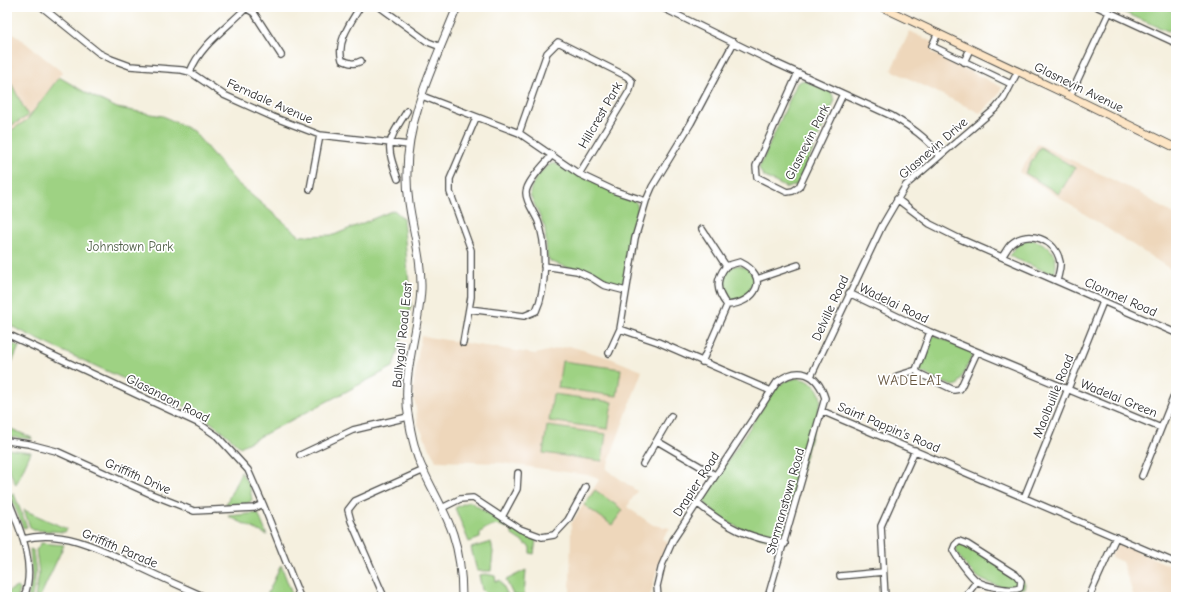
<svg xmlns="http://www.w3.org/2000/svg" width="1183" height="604" font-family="'Comic Neue',sans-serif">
<rect width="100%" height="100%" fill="#fff"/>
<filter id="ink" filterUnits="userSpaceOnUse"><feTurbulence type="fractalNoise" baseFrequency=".025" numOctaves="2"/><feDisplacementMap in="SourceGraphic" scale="8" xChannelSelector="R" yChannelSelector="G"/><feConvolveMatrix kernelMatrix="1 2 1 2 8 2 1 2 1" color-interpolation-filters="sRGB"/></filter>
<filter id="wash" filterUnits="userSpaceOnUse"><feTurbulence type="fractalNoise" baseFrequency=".012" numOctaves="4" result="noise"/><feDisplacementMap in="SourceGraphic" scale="16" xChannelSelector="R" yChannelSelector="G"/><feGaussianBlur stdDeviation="0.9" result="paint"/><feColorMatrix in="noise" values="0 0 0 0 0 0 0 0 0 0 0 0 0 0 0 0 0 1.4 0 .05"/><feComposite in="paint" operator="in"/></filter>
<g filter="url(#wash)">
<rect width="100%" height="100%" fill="#f5f0df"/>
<path fill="#eed7bb" d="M7,28L62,72L27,121L7,133Z
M910,31L936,44L932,53L1002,87L997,97L980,113L891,70Z
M1038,144L1138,192L1176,216V275L1175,272L1019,172Z
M421,336L535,354L569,346L610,358L642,371L606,469L637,491L627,507L653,525L670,528L662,539L668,542L658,565L651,594L647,597L570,596L571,524L599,480L594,476L502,463L436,461L418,424L413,388Z
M1120,544L1176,568V597H1134L1122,562L1111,557L1117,545Z"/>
<path fill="#9ed283" stroke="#647e57" d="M1111,7H1168L1176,17V27L1168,31Z
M7,75L28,116L7,128Z
M59,77L88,94L117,108L163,116L193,131L236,182L300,236L334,235L394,210L403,218L411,306L393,367L240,447C202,410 167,397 120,377C82,360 44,343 7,324V133L27,120Z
M803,80L831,92L835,100L797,185L787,188L763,176L759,168L797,83Z
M1040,147L1075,168L1059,194L1025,173Z
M554,163L633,199L637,204L638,215L632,237L626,280L620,284L551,262L547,256L545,228L530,195C530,183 543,166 554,163Z
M1028,239C1048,242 1061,254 1054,275L1009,256L1020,241Z
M738,265C767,271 753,308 727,301C718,284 716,271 738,265Z
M933,335L974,352L958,385L952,386L921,372L918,367Z
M7,341L19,347L7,373Z
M562,361L621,369L617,396L558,388Z
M797,378C810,380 820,386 821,401L782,539C765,545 709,516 703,499L775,389L785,381Z
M553,394L612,402L608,429L549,421Z
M547,426L606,434L602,461L543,453Z
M7,427L32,438V439L7,437Z
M7,449L31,452L16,485L7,465Z
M241,472L250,487L252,500L247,504H226Z
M595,490L623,510L612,525L584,505Z
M10,494H14L27,527L23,528Z
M469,501L514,530L536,540L534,554L530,553V547L512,535V530C501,524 490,523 480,533V538L469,542L455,508Z
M24,510L67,529L65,532L33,530L30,527Z
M258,513L267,535L228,516Z
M964,541L1022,580L1025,584L1024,588C1014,592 988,584 979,578C970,572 955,554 955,544Z
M491,542L493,552L491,571H477L471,548Z
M41,543L64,545L40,597H35L39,574L36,550Z
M30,549L33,550L36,573L32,597H28L32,579Z
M281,565L293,597H266Z
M526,570L524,596L513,595L506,580Z
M486,574L495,576L496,582L500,580L508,595L486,594L482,590L479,575Z
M17,587L20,589L18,597H7V592Z"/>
</g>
<g filter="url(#ink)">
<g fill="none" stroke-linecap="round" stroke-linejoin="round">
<defs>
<path id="minor" d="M42,7L99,53L111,59L130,66L182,70L190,72L224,95L273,117L320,135L409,145
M360,7C351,22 336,42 342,60C349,63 354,65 361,61
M380,7L428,42L441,47
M661,7L767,59L892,116C909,126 928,138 939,155
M1098,7L1176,43
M1175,7L1176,8
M246,8L254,13L281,55
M938,33L932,46L1011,84
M964,62L970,49
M190,72C200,45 228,27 247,7
M798,73L756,166L757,177L787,192L793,191L799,187L843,94
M422,96L519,133L579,174L615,191L646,201
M1070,96L1109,13
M519,133L547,53L558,42L626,76L632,81L630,90L579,174
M398,179C385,143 387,143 407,111
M310,189L320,135
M897,199L930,224L958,238L1176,333
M702,229L726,266
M1002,257C1005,253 1007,248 1011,244C1028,229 1056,239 1060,262C1061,268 1058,275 1057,281
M740,262C771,277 756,303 727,305C716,291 715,280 726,266Z
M544,266L577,271L592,278L603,285L626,291
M757,279L798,265
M849,293L930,332L1161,428
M469,309L524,316L536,311C547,288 547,244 538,221C534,212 526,202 526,193C526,182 545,164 552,155
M620,329L658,342L771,391
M930,332L916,370L918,373L954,390L960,389L977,352
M7,334L198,423L217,436L248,470L263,504L300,597
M463,343L471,297V250L450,192V179L476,118
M609,353L620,329L635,238L646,201L652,187L691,123L734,42
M702,362L727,305
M811,376L882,226L906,185L996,108L1004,98L1018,71
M897,376L916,370
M822,411L1176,563
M7,441L29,444L56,451L151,494L194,511L254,508L263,504
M657,441L715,475
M300,455L353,430L408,417
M643,464L671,416
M1142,476L1176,391
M7,497C19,527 37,564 24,597
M1024,498L1103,302
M697,503C727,528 747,537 785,544
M442,508L460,499L473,498L520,529L542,537L554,535L568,520L586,487
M502,517L517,489L518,473
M23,539C64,529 101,549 137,566C160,577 182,587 205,597
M959,541L967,544L1016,575L1021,581L1020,588C1012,592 984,586 977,581C970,576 957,558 953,550L955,545Z
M840,576L883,572
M384,597L351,521L348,510L355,501L424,470
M658,597L657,586L662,565L673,540L777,382C798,366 817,372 825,398L768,597
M885,597L881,526L915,450
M965,597L977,581
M1089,597L1116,537"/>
<path id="tertiary" d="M457,7C436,60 407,115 407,173C406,212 422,250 421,289C419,333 400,376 409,420C411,433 414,446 418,458C428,484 444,507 453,534C460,555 462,575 462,597"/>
<path id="secondary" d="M882,7L1070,96L1176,148"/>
</defs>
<use href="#minor" stroke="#494946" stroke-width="8"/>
<use href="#tertiary" stroke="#494946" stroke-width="9"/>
<use href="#secondary" stroke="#494946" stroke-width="9"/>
<use href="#minor" stroke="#fff" stroke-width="5.5"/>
<use href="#tertiary" stroke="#fff" stroke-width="7"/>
<use href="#secondary" stroke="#fde5c5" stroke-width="7"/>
</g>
</g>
<g text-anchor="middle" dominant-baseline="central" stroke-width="3.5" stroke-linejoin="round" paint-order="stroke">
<g font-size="13" fill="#2b2b2b" stroke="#fff">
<text transform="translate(1079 87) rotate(26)">Glasnevin Avenue</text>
<text transform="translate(270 101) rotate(24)">Ferndale Avenue</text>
<text transform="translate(600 115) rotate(-60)">Hillcrest Park</text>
<text transform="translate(807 142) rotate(-63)">Glasnevin Park</text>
<text transform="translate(933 148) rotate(-41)">Glasnevin Drive</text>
<text transform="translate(1121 297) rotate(24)">Clonmel Road</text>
<text transform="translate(894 303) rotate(26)">Wadelai Road</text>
<text transform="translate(830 308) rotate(-65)">Delville Road</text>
<text transform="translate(402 335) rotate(-84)">Ballygall Road East</text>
<text transform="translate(1053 396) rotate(-68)">Maolbuille Road</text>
<text transform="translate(168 398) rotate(27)">Glasanaon Road</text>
<text transform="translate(1119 398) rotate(22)">Wadelai Green</text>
<text transform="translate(889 427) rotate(23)">Saint Pappin's Road</text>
<text transform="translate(138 476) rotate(24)">Griffith Drive</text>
<text transform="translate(696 484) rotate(-57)">Drapier Road</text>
<text transform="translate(785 501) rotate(-74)">Stormanstown Road</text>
<text transform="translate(120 548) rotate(23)">Griffith Parade</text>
</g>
<g font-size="13" fill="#4e5d45" stroke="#fff">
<text x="130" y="246">Johnstown Park</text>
</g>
<g font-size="14" letter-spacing="1" fill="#67563f" stroke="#fff">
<text x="910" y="380">WADELAI</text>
</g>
</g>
<rect width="1183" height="604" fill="none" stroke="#fff" stroke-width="24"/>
</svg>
